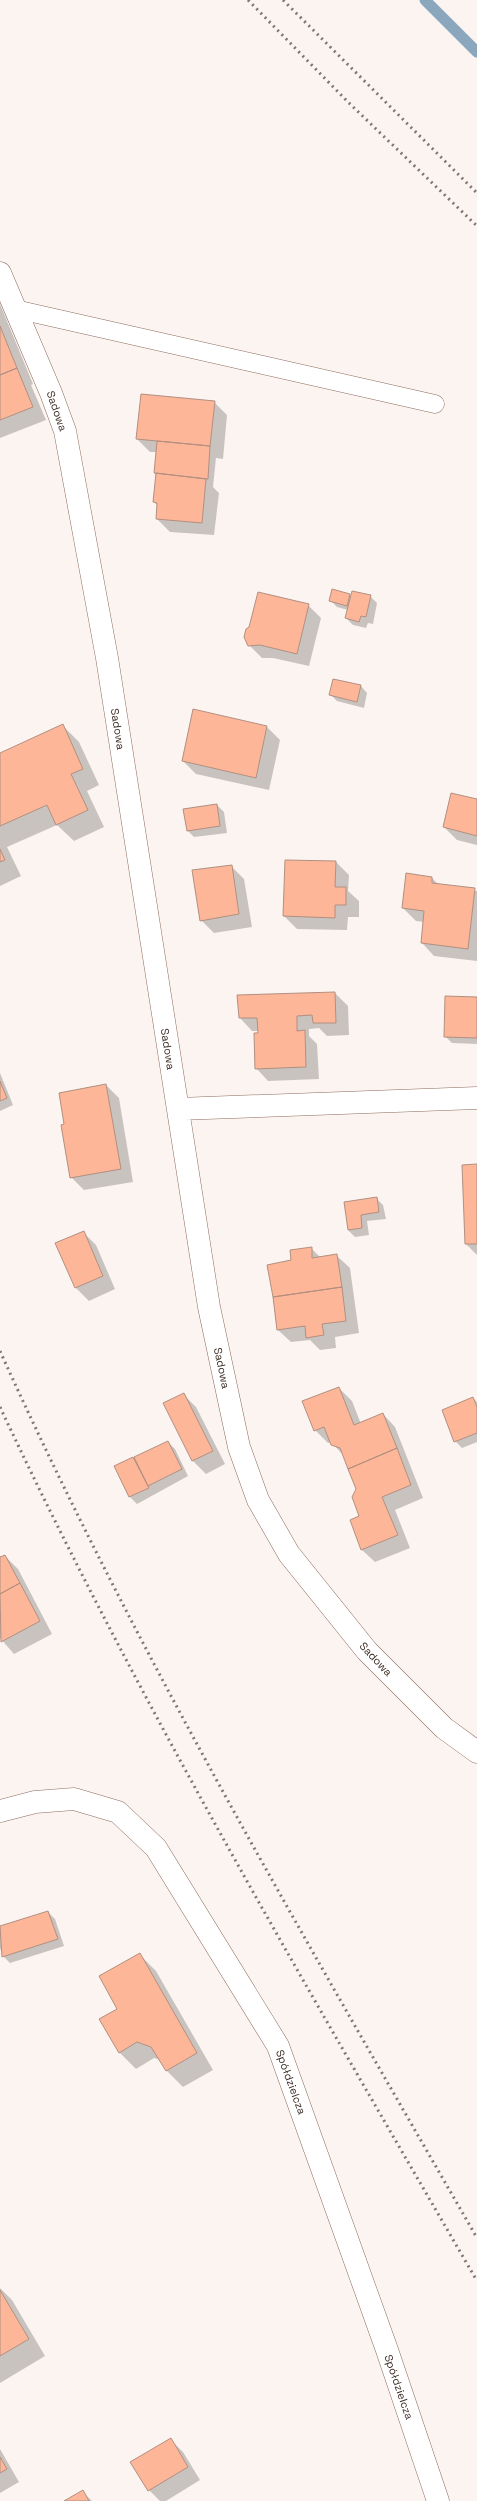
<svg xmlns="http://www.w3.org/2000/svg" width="477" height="2501" font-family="'Space Grotesk',sans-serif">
<rect width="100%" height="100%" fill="#fcf4f1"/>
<path fill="#0003" d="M0,304L33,384L31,385L46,420L0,438Z
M214,402L227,415L223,459L216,458L213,487L219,493L214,535L170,532L157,519L158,506L154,502L157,452H150L137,439Z
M349,595L352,597L370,596L377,603L373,624L368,623L366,628L353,625L346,618L348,610L337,607L330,600Z
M308,605L321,618L309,666L273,658H262L249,645Z
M361,686L367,693L364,708L337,701L330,694Z
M194,710L267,727L280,740L269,790L196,774L183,761Z
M62,725L79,742L99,785L87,791L104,827L74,841L57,825L7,847L21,876L0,886V754Z
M477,800V845L457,840L444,827Z
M217,805L224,812L227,833L194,837L187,830Z
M336,862L349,875L348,891L359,901V917H348L347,930L297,929L284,916Z
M231,866L244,879L252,927L214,933L201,920Z
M432,878L439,885L477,891V961L434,956L422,943L424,922L416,921L403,908Z
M335,993L348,1006L349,1035L327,1036L319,1028L309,1029V1036L317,1044L319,1079L268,1081L256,1068L259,1031H252L240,1018Z
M477,998V1044L452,1043L445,1036Z
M0,1073L13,1105L0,1111Z
M106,1085L119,1098L133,1182L84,1190L71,1177Z
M477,1165V1255L466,1244Z
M376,1198L383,1205L386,1219L367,1221L369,1235L355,1237L348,1230L345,1203Z
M83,1232L96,1245L115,1289L89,1301L76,1288L56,1243Z
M311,1248L321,1258L337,1256L350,1268L359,1333L335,1337L336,1348L320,1350L310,1340L291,1342L278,1330L292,1261Z
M339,1388L352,1401L361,1424L383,1414L395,1427L423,1498L395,1510L410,1548L375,1562L362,1550L357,1489L344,1456L331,1442L328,1443L315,1430Z
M183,1394L196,1407L225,1464L206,1474L193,1461L164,1404Z
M473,1398L477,1402V1442L462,1448L455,1441Z
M168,1442L175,1449L188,1476L137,1504L130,1497L115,1467Z
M5,1556L18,1569L52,1634L14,1654L0,1638V1559Z
M48,1912L55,1919L64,1946L10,1963L3,1956L0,1948V1927Z
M139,1954L156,1971L213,2070L183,2087L166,2070L161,2060L154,2058L136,2069L119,2052V2009Z
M0,2288L12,2300L45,2356L0,2383Z
M170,2439L183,2452L200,2480L166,2501H160L149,2490L132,2462Z
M0,2449L19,2482L0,2493Z
M82,2491L92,2501H66Z"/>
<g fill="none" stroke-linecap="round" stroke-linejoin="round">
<path stroke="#8aa7be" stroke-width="11" d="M425,0L477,52"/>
</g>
<path fill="#fdb698" stroke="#b28f80" d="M0,326L17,368L0,375Z
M17,368L33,407L0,420V375Z
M141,394L215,401L210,446L136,439Z
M157,441L210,446L208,479L154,473Z
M156,473L206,479L202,523L156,519L157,503L153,502Z
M332,589L350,594L347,606L329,601Z
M352,591L371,595L366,617L361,616L359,622L345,618Z
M258,592L309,604L297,654L260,645L248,646L244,637L246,629L249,627Z
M333,679L361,685L357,702L329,695Z
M193,709L267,726L256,778L182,761Z
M63,724L83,769L71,774L88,810L56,825L47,805L0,826V753Z
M451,793L477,799V836L443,827Z
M217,804L220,826L187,831L183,809Z
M0,849L5,860L0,862Z
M285,860L336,861L335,887H346V905H335V918L283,916Z
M232,865L239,914L200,921L192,870Z
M406,873L432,877V883L475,888L468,949L421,943L424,911L402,908Z
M335,992L336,1023H313L312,1015L297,1016V1031L305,1030L306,1067L255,1069L254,1033H258L257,1018H239L237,995Z
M445,996L477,997V1038L444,1037Z
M0,1081L7,1098L0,1101Z
M106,1084L121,1169L70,1178L61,1125L64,1124L59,1093Z
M477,1164V1244H465L462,1165Z
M377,1197L379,1212L361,1215L362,1228L348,1230L344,1202Z
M84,1231L103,1276L75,1288L55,1243Z
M312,1247V1258L337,1254L342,1287L273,1297L267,1265L291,1260L290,1250Z
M342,1287L346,1321L322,1324L324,1335L306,1338L305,1326L277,1330L273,1297Z
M339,1387L354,1425L383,1413L397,1448L348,1469L340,1448L331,1445L324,1427L314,1431L302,1401Z
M184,1393L213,1451L192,1461L163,1403Z
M473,1397L477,1407V1433L454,1442L442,1410Z
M168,1441L182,1469L148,1486L134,1457Z
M397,1448L411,1485L382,1497L398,1535L361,1550L350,1520L359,1516L352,1497L356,1489L348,1469Z
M133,1457L149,1488L129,1497L114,1466Z
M5,1555L20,1583L0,1594V1557Z
M20,1583L40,1621L1,1642L0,1594Z
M48,1911L58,1939L2,1957L0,1926Z
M140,1953L197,2053L166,2071L151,2047L137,2042L119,2053L99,2019L117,2009L99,1976Z
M0,2290L29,2339L0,2356Z
M171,2438L188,2467L148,2491L130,2462Z
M0,2457L7,2469L0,2473Z
M83,2490L89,2501H64Z"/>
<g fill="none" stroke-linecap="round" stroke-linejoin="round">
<defs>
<path id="service" d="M15,309L435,404"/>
<path id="minor" d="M0,273L51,393L65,431L107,658L209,1307L239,1447L258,1500L289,1554L367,1651L444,1728L477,1752
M178,1109L477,1098
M0,1811L35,1802L74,1799L118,1812L156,1848L278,2046L387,2350L438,2501"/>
</defs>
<use href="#service" stroke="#8e6c5e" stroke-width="19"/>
<use href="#minor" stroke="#8e6c5e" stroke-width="23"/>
<use href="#service" stroke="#fff" stroke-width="18"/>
<use href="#minor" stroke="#fff" stroke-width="22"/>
<path stroke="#837672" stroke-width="3" stroke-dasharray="2 4" stroke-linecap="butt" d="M248,0L348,102L477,226
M283,0L477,193
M0,1351C138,1657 310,1947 477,2238
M0,1407C141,1708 311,1994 477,2281"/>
</g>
<g text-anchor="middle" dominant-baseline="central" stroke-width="3" stroke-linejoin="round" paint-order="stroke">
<g font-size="11" fill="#3d2e28" stroke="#fff">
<text transform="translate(57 411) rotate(71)">Sadowa</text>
<text transform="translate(118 729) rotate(81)">Sadowa</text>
<text transform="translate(168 1049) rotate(81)">Sadowa</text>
<text transform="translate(222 1368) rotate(78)">Sadowa</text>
<text transform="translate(376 1659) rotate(47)">Sadowa</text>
<text transform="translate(291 2082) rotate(70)">Spółdzielcza</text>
<text transform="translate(399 2387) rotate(71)">Spółdzielcza</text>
</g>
</g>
</svg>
